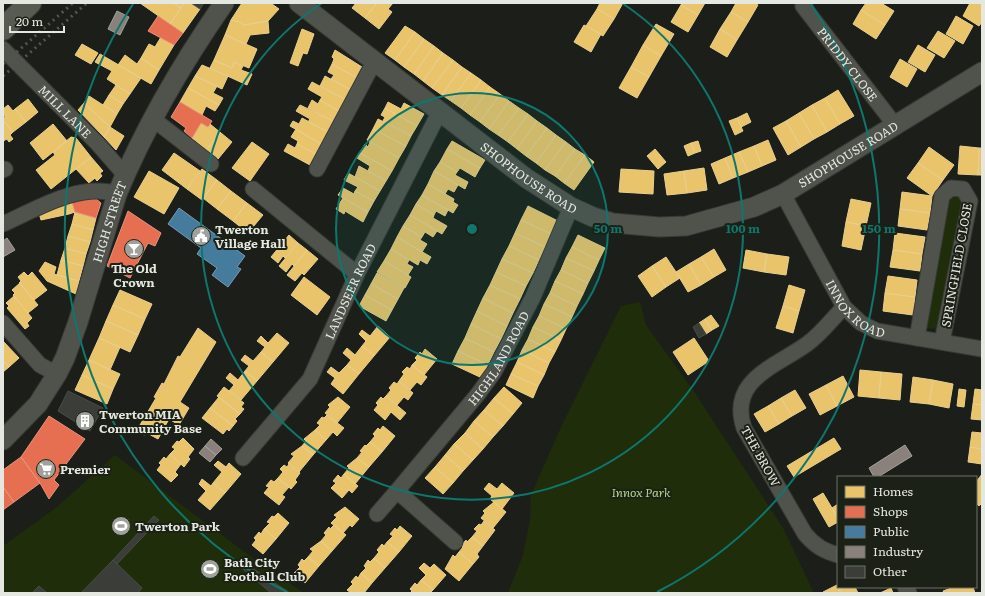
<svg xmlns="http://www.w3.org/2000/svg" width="985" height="596" font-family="Literata,serif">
<rect width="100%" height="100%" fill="#1c1f19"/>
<path fill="#1f2d0b" d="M960,192L966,199L940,329L921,328L946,199Z
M640,302L646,325L693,390L783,528L814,593H508L523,555L530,520L531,495L561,427L621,306Z
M115,455L250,556L304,593H3V546L57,507Z"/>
<path fill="#e9c46a" stroke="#e8cf8e" d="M140,3H173L181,8L170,24Z
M173,3H184L181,8Z
M184,3H191L200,9L183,33L170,24Z
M242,3H266L272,4L279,9L268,21L244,25L240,22L231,20Z
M356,3H377L365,18L352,8Z
M377,3H393L388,9L392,12L379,29L365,18Z
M600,3H623L614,19L597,9Z
M682,3H705L698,15L681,5Z
M736,3H755L758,5L748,22L731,12Z
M866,3H881L894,11L885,25L861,10Z
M970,3L982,4V22L979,26L963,16Z
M681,5L698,15L688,32L671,22Z
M597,9L614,19L603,36L586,26Z
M861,10L885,25L876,39L853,24Z
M731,12L748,22L737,40L720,29Z
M956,16L973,26L963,44L946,34Z
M231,20L240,22L244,25L268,21L269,33L250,35L246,44L225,35Z
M656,24L674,34L661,56L643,45Z
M584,25L601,34L591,52L574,42Z
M405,26L415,32L395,60L385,53Z
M302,29L314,34L307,54L303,53L298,66L290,63Z
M720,29L737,40L727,57L710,47Z
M938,31L955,41L944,58L927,48Z
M415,32L424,39L404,67L395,60Z
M225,35L257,49L249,68L234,62L232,68L214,60Z
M161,37L174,45L159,70L141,58L149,44L155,47Z
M424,39L434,46L414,74L404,67Z
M82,44L98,53L91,64L75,55Z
M643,45L661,56L649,77L631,67Z
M918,45L935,55L925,72L908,62Z
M434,46L443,53L423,81L414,74Z
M335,50L362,67L357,78L332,64L334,59L332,57Z
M443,53L453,60L432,88L423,81Z
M100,54L141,78L130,94L107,79L112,71L95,62Z
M125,55L137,64L141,58L159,70L151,84L118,65Z
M900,59L917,69L907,87L890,77Z
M214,60L232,68L234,62L243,66L241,70L252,74L247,85L210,68Z
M453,60L462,67L442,95L432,88Z
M332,64L357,78L351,90L331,79L334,75L328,72Z
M202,65L228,76L222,89L195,76Z
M462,67L471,73L451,101L442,95Z
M631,67L649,77L637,98L619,88Z
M471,73L481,80L461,108L451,101Z
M195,76L217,86L213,93L223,98L219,105L188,88Z
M325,76L351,90L346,100L320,86Z
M481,80L490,87L470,115L461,108Z
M312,82L346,100L339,111L320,100L322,97L308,89Z
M116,85L130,94L123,104L109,95Z
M490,87L500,94L480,122L470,115Z
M188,88L219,105L215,111L206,106L202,115L180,102Z
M838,90L854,116L840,124L825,98Z
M500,94L509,101L489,129L480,122Z
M109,95L123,104L117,114L103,105Z
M89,96L117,114L110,127L84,103Z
M825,98L840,124L827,132L812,105Z
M28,99L38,112L26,122L15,109Z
M312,100L318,104L320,100L339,111L333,121L308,108Z
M509,101L519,108L498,135L489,129Z
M388,102L401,109L404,103L424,114L417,126L385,108Z
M84,103L110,127L104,137L78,110Z
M8,105L13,111L15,109L26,122L13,132L3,120L5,117L3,109Z
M300,105L333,121L328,132L308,122L310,119L296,111Z
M812,105L827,132L814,139L799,113Z
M385,108L417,126L411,136L383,121L385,117L381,115Z
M519,108L528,114L508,142L498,135Z
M747,113L751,122L741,127L737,118Z
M799,113L814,139L801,147L786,121Z
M528,114L537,121L517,149L508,142Z
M302,118L328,132L321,144L290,126L293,121L299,124Z
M737,118L743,131L735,135L729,121Z
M378,119L411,136L406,146L373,129Z
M3,120L13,132L10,135L13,139L9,142L7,139L3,141Z
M537,121L547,128L526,156L517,149Z
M786,121L801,147L788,155L773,128Z
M201,123L208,127L210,124L221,133L206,150L192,138Z
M53,124L67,141L43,160L30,143Z
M110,127L124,136L116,150L104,137Z
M547,128L556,135L536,163L526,156Z
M296,129L321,144L316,154L297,144L298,141L291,137Z
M373,129L406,146L399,158L367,140Z
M221,133L232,142L218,159L206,150Z
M556,135L566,142L545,170L536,163Z
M71,137L76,138L91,157L51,189L36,170L55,155L53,152Z
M768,140L776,160L762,166L754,146Z
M452,141L485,160L480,168L447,149Z
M698,141L701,151L695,153L691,143Z
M252,142L269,154L250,181L232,168Z
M370,142L399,158L392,171L360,153L365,144L368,147Z
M566,142L575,149L555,176L545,170Z
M691,143L695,153L688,156L684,146Z
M288,144L295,148L297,144L316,154L310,165L284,151Z
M754,146L762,166L748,172L739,152Z
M960,146L979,148L978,175L958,174Z
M929,147L954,165L943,180L918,163Z
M979,148H982V175H978Z
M447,149L480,168L475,177L460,168L457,172L440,162Z
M575,149L585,155L564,183L555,176Z
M655,149L666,162L658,169L647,156Z
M739,152L748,172L733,178L725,158Z
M174,153L200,171L187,189L162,170Z
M360,153L392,171L386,181L368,171L370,166L357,158Z
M585,155L594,162L574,190L564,183Z
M91,157L103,171L100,173L102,176L97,181L95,178L89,183L76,169Z
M725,158L733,178L719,184L711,164Z
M440,162L457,172L455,175L468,182L465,189L434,171Z
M918,163L943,180L932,196L907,178Z
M359,166L386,181L380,191L355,177Z
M704,168L707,190L687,193L684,171Z
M202,169L217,180L202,200L187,189Z
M621,169L654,171L653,194L619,192Z
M149,171L179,188L164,214L134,197Z
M434,171L458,185L454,192L448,189L445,194L428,184Z
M684,171L687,193L667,195L664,174Z
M348,173L380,191L374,201L355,191L358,187L344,180Z
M217,180L231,191L217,209L203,198Z
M428,184L454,199L453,202L458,205L453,213L422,195Z
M343,188L354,194L355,191L374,201L368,212L338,195Z
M231,191L247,203L233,221L217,209Z
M902,192L932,196L930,213L900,209Z
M422,195L448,210L445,216L436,211L434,215L416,204Z
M343,198L368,212L363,222L345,211L344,214L336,209Z
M71,199L75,212L69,214L65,201Z
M851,199L871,203L866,226L846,222Z
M65,201L69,214L41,220L39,213Z
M247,203L263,215L248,233L233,221Z
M416,204L434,215L433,218L447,226L442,234L410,215Z
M528,206L558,221L551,234L521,220Z
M900,209L930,213L927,230L898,226Z
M75,212L96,218L93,230L72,224Z
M410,215L437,231L433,237L425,232L422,237L403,226Z
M521,220L551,234L545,247L515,233Z
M846,222L866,226L861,250L842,246Z
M72,224L93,230L90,242L68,236Z
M403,226L422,237L420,240L427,244L422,252L397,237Z
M515,233L545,247L539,260L509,246Z
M895,233L925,237L922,254L893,250Z
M289,235L298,243L285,258L283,256L278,263L271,257Z
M578,235L605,248L599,260L572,247Z
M68,236L90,242L86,254L65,248Z
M397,237L431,257L427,264L420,260L418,265L391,249Z
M298,243L307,250L294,266L292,264L286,272L279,266Z
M509,246L539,260L533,273L502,259Z
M572,247L599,260L594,271L566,258Z
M65,248L86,254L83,266L61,260Z
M391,249L409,260L407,264L413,267L408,275L384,261Z
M714,249L726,270L714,277L701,257Z
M307,250L318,259L304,275L302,273L295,281L287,275Z
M746,250L767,254L764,272L743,268Z
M893,250L922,254L920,271L890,267Z
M767,254L789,257L786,275L764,272Z
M666,257L680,278L666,287L652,266Z
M701,257L714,277L701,285L689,264Z
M566,258L594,271L588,283L561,270Z
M502,259L533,273L526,286L496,272Z
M61,260L83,266L79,281L57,275Z
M384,261L411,277L405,288L377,272Z
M45,262L56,267L54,274L79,281L76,294L47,281L39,271Z
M689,264L701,285L688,292L676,272Z
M652,266L666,287L652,297L638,276Z
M561,270L588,283L583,294L555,281Z
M24,272L28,276L32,272L47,290L34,300L19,283L21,281L18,277Z
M496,272L526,286L520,299L490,285Z
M377,273L404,288L398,299L371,284Z
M888,276L917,280L915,297L885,293Z
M304,277L330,297L317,315L291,295Z
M555,281L583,294L577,306L550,293Z
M20,283L38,305L28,313L13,295L15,293L12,290Z
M371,284L398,299L392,310L365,295Z
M490,285L520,299L513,313L483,298Z
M789,285L805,290L799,311L783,306Z
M120,290L152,304L145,319L113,305Z
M550,293L577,306L572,317L544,304Z
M885,293L915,297L913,315L883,311Z
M365,295L392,310L386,321L359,306Z
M14,296L32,318L27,323L29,326L25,329L7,308L9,306L6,303Z
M483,298L513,313L507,326L477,311Z
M544,304L572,317L566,329L539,316Z
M113,305L145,319L138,335L106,321Z
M783,306L799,311L793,333L776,328Z
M477,311L507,326L501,339L471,324Z
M711,315L719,326L712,330L705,319Z
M539,316L566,329L561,340L533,327Z
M705,319L712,330L706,334L699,323Z
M106,321L138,335L130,352L99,338Z
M471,324L501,339L494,352L465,338Z
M378,326L390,337L374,356L362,346L366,341L359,334L362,330L370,336Z
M533,327L561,340L555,352L528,339Z
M198,328L216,342L180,402L189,408L179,425L169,419L158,439L147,433L145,435L137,430L156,398L154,397L162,383L164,384L178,356L180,357Z
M277,333L289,343L273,362L261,352L265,347L257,341L261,336L268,343Z
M99,338L120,347L110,370L89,360Z
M465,338L494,352L488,365L458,351Z
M694,338L709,361L688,375L673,352Z
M528,339L555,352L549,363L522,350Z
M3,341L19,358L9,367L3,360Z
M362,346L374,356L359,374L347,365L351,360L343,353L347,348L355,355Z
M425,349L437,359L424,375L412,365L417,360L415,358L420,352L422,354Z
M522,350L549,363L544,375L517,362Z
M458,351L488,365L482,378L452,364Z
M261,352L273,362L257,381L245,371L249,366L241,360L245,355L253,361Z
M3,360L9,367L3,372Z
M89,360L120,374L113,389L82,375Z
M517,362L544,375L538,386L511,374Z
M347,365L359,374L343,394L331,384L335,378L327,372L331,367L339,373Z
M412,365L427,377L421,385L417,382L410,390L399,381L404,374L402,372L407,367L410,369Z
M860,370L881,372L879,398L858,396Z
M245,371L257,381L241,400L229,391L234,385L226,378L230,373L238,380Z
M881,372L902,374L900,400L879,398Z
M511,374L538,386L533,398L506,385Z
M82,375L113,389L107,404L75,390Z
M843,376L854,397L837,406L826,385Z
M913,377L933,380L929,404L910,402Z
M933,380L953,384L949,408L929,404Z
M399,381L413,393L408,400L404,397L397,405L386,396L391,390L389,388L394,382L397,384Z
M826,385L837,406L820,415L809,394Z
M224,387L244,403L241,407L244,409L240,414L217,396Z
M504,387L522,403L513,414L494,398Z
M959,389L966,390L964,407L957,406Z
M975,389L982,390V405L973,404Z
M795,390L806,408L792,416L781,398Z
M386,396L406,413L400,420L391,412L385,420L374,410L378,405L376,403L381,397L383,399Z
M219,397L240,414L235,419L237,421L233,426L210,408Z
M338,397L350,407L337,423L325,413L330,407L328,405Z
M494,398L513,414L503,426L484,410Z
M781,398L792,416L779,424L768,406Z
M973,404L982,405V420L971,419Z
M768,406L779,424L765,432L754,414Z
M210,408L233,426L229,431L227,429L223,434L202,418Z
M484,410L503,426L493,437L474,421Z
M327,415L344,428L337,436L333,432L326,440L315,430L320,425L317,423L322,417L324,418Z
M474,421L493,437L483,449L465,433Z
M383,426L395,436L382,452L370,442L375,436L373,434L378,428L380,430Z
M315,430L326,440L313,455L302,446L306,441L304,439Z
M972,432L982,433V449L970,447Z
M465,433L483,449L473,460L454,444Z
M183,438L194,449L188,457L190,459L184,467L170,454L175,449L172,447L177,441L179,442Z
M834,438L841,449L794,477L787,466Z
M370,442L382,452L369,467L357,458L362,452L360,451L365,445L366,446Z
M454,444L473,460L463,471L445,455Z
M302,446L313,455L299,472L288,463L294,456L291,454Z
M970,447L982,449V464L968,462Z
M170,454L181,464L175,472L178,475L171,482L157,470L161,465L159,463L164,457L166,459Z
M445,455L463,471L453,483L435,467Z
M357,458L369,467L355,484L344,474L349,468L347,466Z
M218,461L226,467L229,463L241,474L225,493L213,483L222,472L214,465Z
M289,464L300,473L295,480L297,482L291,489L278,478L283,472L280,469L284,465L287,467Z
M435,467L453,483L443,494L425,478Z
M344,474L358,486L352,493L349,490L342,498L331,488L336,483L333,481L338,475L341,478Z
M982,474V503L979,506L976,503V482Z
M278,478L289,487L282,495L285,497L279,505L264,493L269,487L266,486L271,480L274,482Z
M202,479L211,486L213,483L225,493L210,510L198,500L206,491L199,484Z
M489,483L497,489L502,483L514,493L502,509L490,499L492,496L484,489Z
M823,493L838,518V522L829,527L813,499Z
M494,502L506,512L493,528L481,518L485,513L483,511Z
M838,504V518L832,508Z
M345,507L359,519L352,527L350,525L343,533L331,523L337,517L334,515Z
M278,513L289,523L276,539L264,529L270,523L267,522L272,516L274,517Z
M484,521L495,530L483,546L472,537L477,531L474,529L479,524L481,525Z
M334,525L346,535L332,551L321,541L326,535L324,533L329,527L330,529Z
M400,526L412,536L399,552L387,542L393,536L390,534L395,528L397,530Z
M264,529L276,539L263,554L252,545L256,540L254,538L259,532L261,534Z
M472,537L483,546L477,554L479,557L473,564L459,552L463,547L461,546L466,540L467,542Z
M321,541L332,551L319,566L308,557L313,551L310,549Z
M387,542L399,552L385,568L374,558L379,552L377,550L382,544L384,546Z
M459,552L473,564L459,581L445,569L453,555L455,557Z
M308,557L319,566L305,583L294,573L300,567L298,565L302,559L304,561Z
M374,558L385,568L372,583L361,573L366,568L364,566L368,560L370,562Z
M424,563L430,568L434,564L446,575L433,590L421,580L426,575L419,568Z
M361,573L372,583L364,593H351L347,590L353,584L351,582L356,576L358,578Z
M421,580L433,590L430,593H410L412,591L410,589L415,583L417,585Z
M838,584V587H855L858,593H841L837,585Z
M837,585L841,593H824L823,592Z
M954,587H973L975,593H944L943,591Z
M891,588L893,593H880Z"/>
<path fill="#e76f51" stroke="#e6937c" d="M158,16L183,33L174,45L148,31Z
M180,102L212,121L208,127L201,123L192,138L184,131L186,128L171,117Z
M71,199H96L101,203L96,218L75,212Z
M128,211L161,233L155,246L148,243L130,278L107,266Z
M49,416L85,439L54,480L59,485L49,499L40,483L21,457Z
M21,457L40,483L14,502L3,487V470Z
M3,487L14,502L3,510Z"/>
<path fill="#457b9d" stroke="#759cb1" d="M179,208L245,256L237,267L241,269L228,287L212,275L217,268L197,254L201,248L168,224Z"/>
<path fill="#8a817c" stroke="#a5a09a" d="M117,11L129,17L120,35L108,29Z
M7,238L15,250L3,257V241Z
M211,439L222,449L216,455L205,446Z
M905,445L912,456L878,477H874L869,468Z
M205,446L216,455L210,462L199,453Z"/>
<path fill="#3b3d38" stroke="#494c47" d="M191,3H204L200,9Z
M699,323L706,334L699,338L693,327Z
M68,391L103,408L90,431L58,411Z
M154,516L159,520L117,564L113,560Z
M113,560L142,588L138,593H81Z
M240,560L290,593H271L236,563Z
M39,586L47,593H32Z"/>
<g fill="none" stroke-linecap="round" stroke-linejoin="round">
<defs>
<g id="minor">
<path id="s1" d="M805,3L803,6L895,125"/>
<path id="s2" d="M3,49L97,143L125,175"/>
<path d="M153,119L211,164"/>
<path d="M317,169L375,60"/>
<path d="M3,170L5,169"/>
<path d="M253,189L357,274"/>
<path id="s3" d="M783,194L844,307L861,323L877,331L982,349"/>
<path d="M3,224C37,209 79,182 117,194"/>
<path d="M3,323L40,365L57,374"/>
<path d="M917,338L942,196L951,188L963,189L970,201L942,342"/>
<path id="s4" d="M243,458L310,379L357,274L439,113"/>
<path d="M377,514L397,491"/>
<path id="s5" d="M455,542L397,491L478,394L494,372L533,297L571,207"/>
<path d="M838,555C824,551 815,546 805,534L744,428C728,380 775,367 807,344C821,334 832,319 844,307"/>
<path d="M905,587L909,593"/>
</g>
<g id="tertiary">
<path id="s6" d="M299,3L526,178L571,207L593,217L613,223L659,227L686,226L754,207L783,194L982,72"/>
<path id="s7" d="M3,440L38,404L57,374L65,358L78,322L117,194C145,127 183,62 224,3"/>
</g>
<path id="trunk" d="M3,29L30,3"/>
</defs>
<use href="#minor" stroke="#383a36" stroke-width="17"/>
<use href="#tertiary" stroke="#383a36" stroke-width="21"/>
<use href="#trunk" stroke="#383a36" stroke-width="24"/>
<use href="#minor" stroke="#50534c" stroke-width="15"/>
<use href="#tertiary" stroke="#50534c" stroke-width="19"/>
<use href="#trunk" stroke="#565c51" stroke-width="22"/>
<path stroke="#535650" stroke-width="3" stroke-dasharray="2 4" stroke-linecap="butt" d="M3,64L73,3
M3,76L87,3"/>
</g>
<circle cx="472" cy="229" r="136" fill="#0f766e" fill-opacity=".12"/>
<g fill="none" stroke="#0f766e" stroke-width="2">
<circle cx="472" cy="229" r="136"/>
<path d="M622 3A271 271 0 1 1 322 3"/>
<path d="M287 592A407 407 0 0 1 133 4M811 4A407 407 0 0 1 657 592"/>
</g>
<defs>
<symbol id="civic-disc" viewBox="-11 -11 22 22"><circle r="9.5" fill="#9fa29b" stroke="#1c2117"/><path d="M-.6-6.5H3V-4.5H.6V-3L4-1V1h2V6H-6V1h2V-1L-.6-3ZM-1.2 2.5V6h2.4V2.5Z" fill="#fff"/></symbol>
<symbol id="bar-disc" viewBox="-11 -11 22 22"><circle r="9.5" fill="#9fa29b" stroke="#1c2117"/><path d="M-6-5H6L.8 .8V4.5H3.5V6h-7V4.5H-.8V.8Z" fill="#fff"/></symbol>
<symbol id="building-disc" viewBox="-11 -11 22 22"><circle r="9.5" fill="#9fa29b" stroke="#1c2117"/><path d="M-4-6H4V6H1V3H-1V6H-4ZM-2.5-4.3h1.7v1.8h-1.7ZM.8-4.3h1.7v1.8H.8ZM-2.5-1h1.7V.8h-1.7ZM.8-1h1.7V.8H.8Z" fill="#fff"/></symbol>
<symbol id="supermarket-disc" viewBox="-11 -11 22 22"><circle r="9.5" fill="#9fa29b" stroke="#1c2117"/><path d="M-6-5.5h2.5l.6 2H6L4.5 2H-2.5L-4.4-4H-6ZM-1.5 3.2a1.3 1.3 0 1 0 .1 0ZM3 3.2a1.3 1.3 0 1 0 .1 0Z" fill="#fff"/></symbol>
<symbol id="stadium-disc" viewBox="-11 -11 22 22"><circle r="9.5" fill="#9fa29b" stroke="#1c2117"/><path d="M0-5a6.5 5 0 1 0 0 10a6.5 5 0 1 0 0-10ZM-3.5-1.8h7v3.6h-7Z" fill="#fff"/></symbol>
</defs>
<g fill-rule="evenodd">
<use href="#civic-disc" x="190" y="225" width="22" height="22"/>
<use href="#bar-disc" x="123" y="238" width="22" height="22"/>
<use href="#building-disc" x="74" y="410" width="22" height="22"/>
<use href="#supermarket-disc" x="35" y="458" width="22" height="22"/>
<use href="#stadium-disc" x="110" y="515" width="22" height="22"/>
<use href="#stadium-disc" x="199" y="558" width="22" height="22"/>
</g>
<g text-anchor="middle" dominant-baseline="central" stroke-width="4" stroke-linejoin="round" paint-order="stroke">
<g font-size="12" fill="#e5e8e1" stroke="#1c2117">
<text stroke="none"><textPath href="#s1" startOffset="77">PRIDDY CLOSE</textPath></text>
<text stroke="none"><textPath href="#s2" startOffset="88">MILL LANE</textPath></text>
<text stroke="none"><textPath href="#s6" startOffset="637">SHOPHOUSE ROAD</textPath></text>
<text stroke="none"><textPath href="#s6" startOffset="289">SHOPHOUSE ROAD</textPath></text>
<text stroke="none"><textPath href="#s7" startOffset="247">HIGH STREET</textPath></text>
<text transform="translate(956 265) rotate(-80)">SPRINGFIELD CLOSE</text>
<text stroke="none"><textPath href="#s4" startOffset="200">LANDSEER ROAD</textPath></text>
<text stroke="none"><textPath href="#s3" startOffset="138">INNOX ROAD</textPath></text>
<text stroke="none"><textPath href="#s5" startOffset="245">HIGHLAND ROAD</textPath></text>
<text transform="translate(761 456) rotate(61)">THE BROW</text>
</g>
<g font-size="12" font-weight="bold" fill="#e5e8e1" stroke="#1c2117" text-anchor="start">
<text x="215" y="229">Twerton<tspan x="215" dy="14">Village Hall</tspan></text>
<text x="134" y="268" text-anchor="middle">The Old<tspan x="134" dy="14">Crown</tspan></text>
<text x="99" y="414">Twerton MIA<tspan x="99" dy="14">Community Base</tspan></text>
<text x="60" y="469">Premier</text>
<text x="135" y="526">Twerton Park</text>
<text x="224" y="562">Bath City<tspan x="224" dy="14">Football Club</tspan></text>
</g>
<g font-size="12" font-style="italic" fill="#b1d385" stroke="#1c2117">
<text x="641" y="492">Innox Park</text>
</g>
</g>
<circle cx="472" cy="229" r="6" fill="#0f766e" stroke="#1c2117" stroke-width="2"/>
<g font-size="12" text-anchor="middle" font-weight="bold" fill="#0f766e" stroke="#1c2117" stroke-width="4" stroke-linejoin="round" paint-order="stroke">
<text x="608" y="233">50 m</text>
<text x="743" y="233">100 m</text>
<text x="879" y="233">150 m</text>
</g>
<rect width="985" height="596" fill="none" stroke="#e5e8e1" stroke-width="8"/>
<rect x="837" y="476" width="140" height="112" fill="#1c2117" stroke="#6c7168"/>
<rect x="845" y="486" width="20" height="12" fill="#e9c46a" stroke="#6c7168"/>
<text x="873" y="496" font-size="12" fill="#e5e8e1">Homes</text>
<rect x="845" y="506" width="20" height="12" fill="#e76f51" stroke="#6c7168"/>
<text x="873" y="516" font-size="12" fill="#e5e8e1">Shops</text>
<rect x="845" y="526" width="20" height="12" fill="#457b9d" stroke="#6c7168"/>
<text x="873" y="536" font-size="12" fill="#e5e8e1">Public</text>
<rect x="845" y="546" width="20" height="12" fill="#8a817c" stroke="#6c7168"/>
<text x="873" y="556" font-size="12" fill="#e5e8e1">Industry</text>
<rect x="845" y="566" width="20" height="12" fill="#3b3d38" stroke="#6c7168"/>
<text x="873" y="576" font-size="12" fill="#e5e8e1">Other</text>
<path d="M10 26v6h54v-6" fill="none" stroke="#e5e8e1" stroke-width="2"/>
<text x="16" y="26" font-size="12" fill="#e5e8e1" stroke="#1c2117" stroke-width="3" paint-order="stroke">20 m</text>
</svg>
